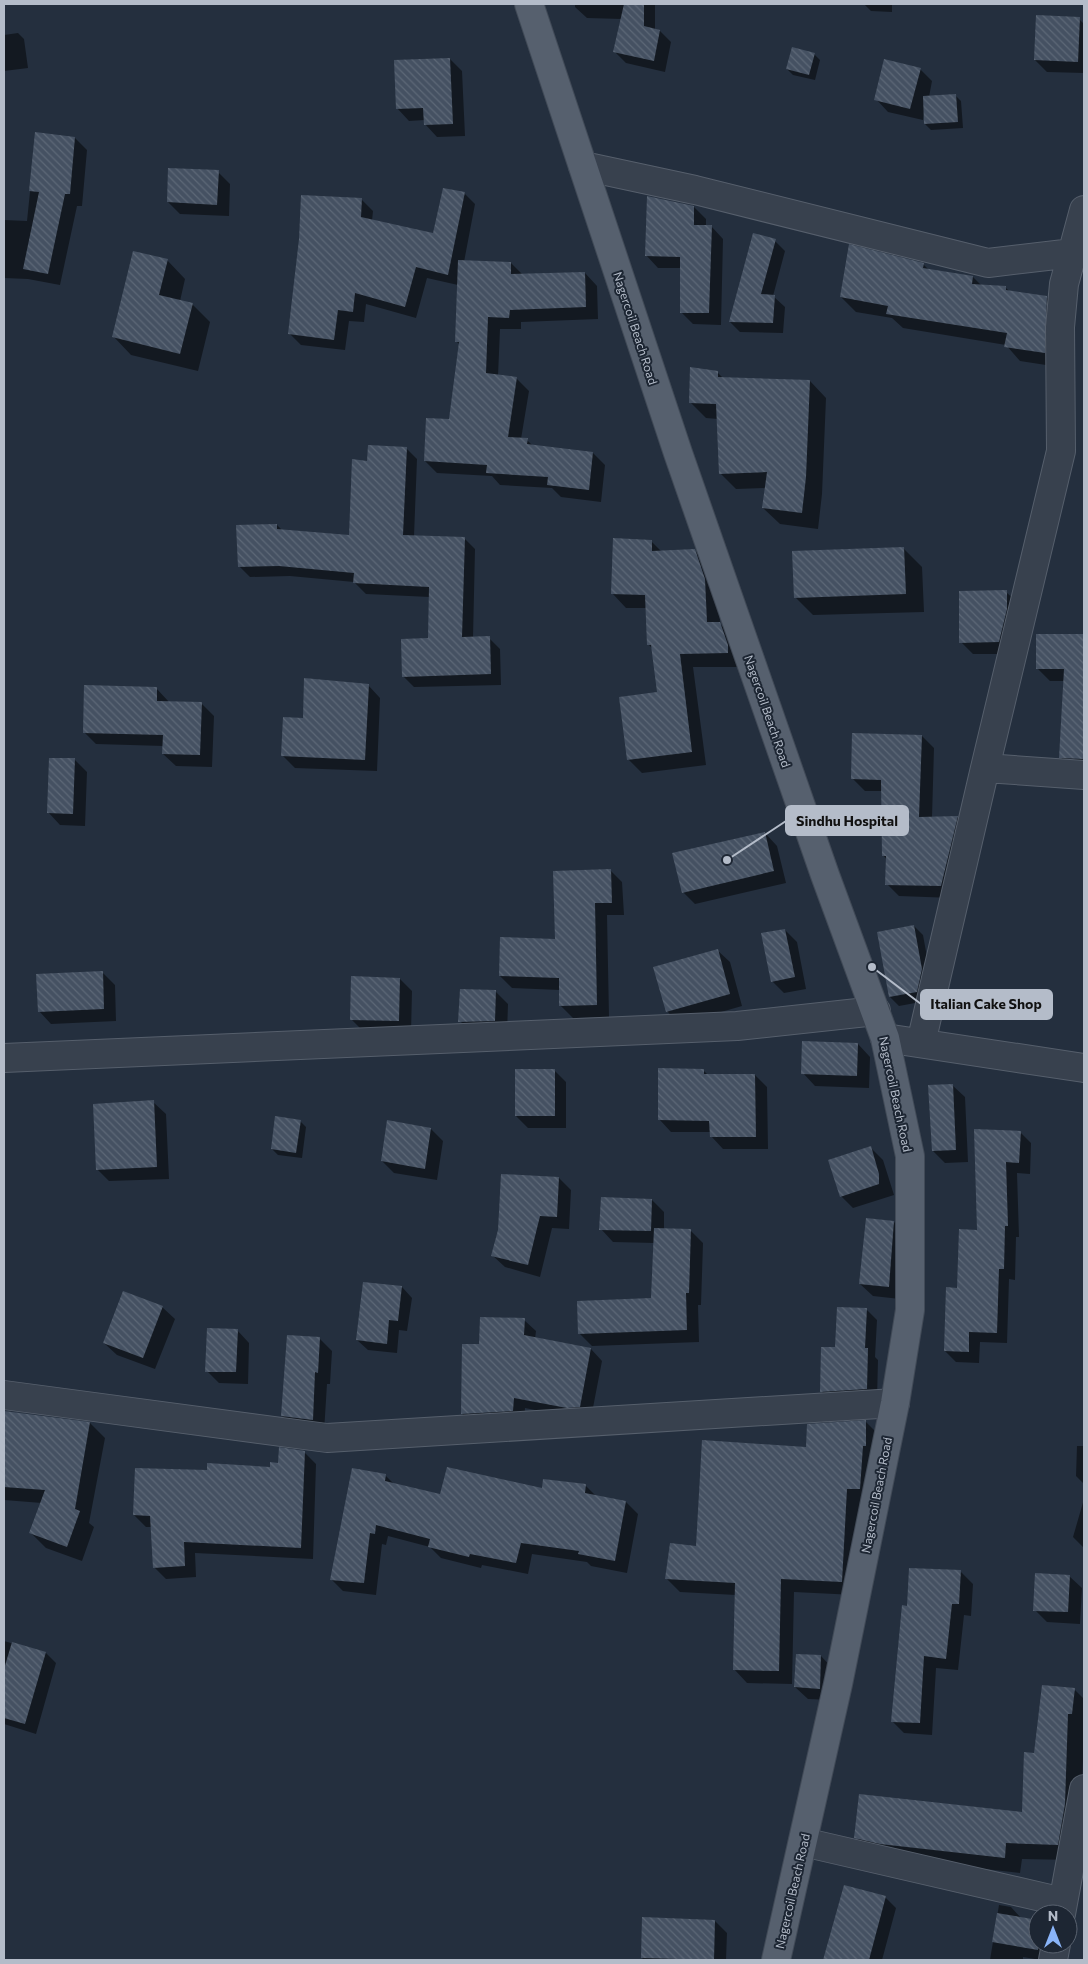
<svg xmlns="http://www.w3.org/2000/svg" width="1088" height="1964" font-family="Commissioner,sans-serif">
<defs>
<pattern id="building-back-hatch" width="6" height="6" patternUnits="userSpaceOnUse" patternTransform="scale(1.25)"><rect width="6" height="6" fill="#455162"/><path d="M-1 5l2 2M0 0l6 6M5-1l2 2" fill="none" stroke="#5d6877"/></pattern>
</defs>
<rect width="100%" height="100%" fill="#242f3e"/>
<path fill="#0007" d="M575,4H655V30L660,31L671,42L665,72L626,63L615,52L622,19L587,18L575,7Z
M864,4H892V12L871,11Z
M1079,19L1084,24V73L1047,72L1035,60Z
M18,33L24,39L28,68L4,71V35Z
M814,54L820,60L815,80L793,75L787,69Z
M450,59L462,71L465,136L437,137L425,124V120L409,121L397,108Z
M920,69L932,81L929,97L955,95L961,101L963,128L931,130L925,124L924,114L923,120L888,112L876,99Z
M36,134L75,138L87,150L82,206H77L60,285L28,279L4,278V220L27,221Z
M218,172L230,184L229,216L180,214L168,202Z
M464,193L475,204L464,262L511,263L523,275L585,273L597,286L598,319L521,322V329H500L498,376L516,378L529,391L521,439L527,440L533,446L593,453L605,465L601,502L561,497L552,488L500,485L492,476L437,473L425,461L450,421L460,345L456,341L458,285L427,278L416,318L366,304L364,322L349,321L345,350L301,345L290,334L361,199L373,211L372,221L434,235Z
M694,207L706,219V226H711L723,239L721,325L693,324L681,312V268H658L646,255Z
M775,241L785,251L773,296L785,307L783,333L740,332L730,322Z
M167,260L185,279L180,301L192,304L210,322L198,371L131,355L113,336Z
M923,264L929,270L973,277L982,286L1006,288L1010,292L1047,298L1061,312L1059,367L1020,361L1006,345L903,328L892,318L856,312L841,297Z
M718,373L723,378L810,381L826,398L822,494L818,529L780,524L763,508L766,488L736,489L720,473L718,419L706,418L690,402Z
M406,448L417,459L414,536L464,538L475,549L473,638H489L500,649L501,685L414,687L403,676L429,639L430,597L366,594L354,582L290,576L250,577L239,566L277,525L282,530L350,537L368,462Z
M651,541L662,552L695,551L709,565L719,594L720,624L734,637L742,667H693L706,765L642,773L628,759L658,693L653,649L648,644L647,608H626L612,593Z
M904,549L922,567L924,612L813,615L795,597Z
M1006,592L1019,604L1011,654H973L961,642Z
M1084,635V770L1073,769L1060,757L1064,681H1050L1038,669Z
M368,685L380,698L377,771L295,768L283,756L304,720Z
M156,688L169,702L202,704L214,716L212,767L176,766L163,754L164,746L96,744L84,732Z
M922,736L934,748L932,818L957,817L969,830L953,898L899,896L887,884V860L883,855L882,791H865L853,779Z
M74,759L87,772L85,826L60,825L48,812Z
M765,833L777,846L786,883L695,904L683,892Z
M610,870L622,882L624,915H607L609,1017L573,1018L560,1005V990L512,988L500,976L556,940Z
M914,926L923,935L931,979L926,1001L899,1006L890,997Z
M785,930L797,942L806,989L784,993L772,981Z
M717,950L730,962L742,1006L679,1024L667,1011Z
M102,972L115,985L116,1021L51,1024L39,1011Z
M400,979L412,991L411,1033L363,1031L351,1019Z
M496,992L508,1004L507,1033H472L460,1021Z
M858,1044L870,1057L869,1088L815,1086L803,1073Z
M554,1070L566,1082V1128H528L516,1116Z
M703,1070L709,1076L755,1075L767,1087L768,1149H723L711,1136V1132H671L659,1119Z
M952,1085L965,1097L968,1162L945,1163L933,1151Z
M153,1102L166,1114L169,1179L109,1181L97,1169Z
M300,1121L306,1127L302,1158L278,1155L272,1149Z
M431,1129L443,1141L437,1180L394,1173L382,1161Z
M975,1131L1020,1132L1031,1143L1030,1174L1017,1173L1019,1237H1016L1015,1280L1009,1279L1007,1343L980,1342L979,1363L956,1362L945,1351L958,1289L978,1231Z
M870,1147L883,1160L894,1195L853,1208L841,1196Z
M559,1178L571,1190L569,1229L552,1228L540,1277L505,1267L492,1255Z
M652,1200L664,1212V1230L691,1231L703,1243L701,1305H698L699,1342L592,1346L579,1333L652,1299L655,1243L613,1242L601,1229Z
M894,1222L906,1235L900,1299L873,1296L860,1284Z
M402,1287L412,1298L407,1331L399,1330L397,1353L368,1350L357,1340Z
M162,1307L175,1319L155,1369L117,1355L104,1343Z
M866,1309L877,1320L875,1357L878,1360L877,1399L832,1402L821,1391Z
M524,1320L536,1331L535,1339L591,1349L602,1361L591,1418L579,1419L525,1408L524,1422L474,1425L462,1414Z
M237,1330L249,1343L248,1384L219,1383L207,1371Z
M320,1339L332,1351L330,1384H327L324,1432L295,1428L282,1416Z
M4,1412L90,1423L105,1438L89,1523L94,1527L82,1561L46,1548L31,1533L42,1503L4,1500Z
M866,1422L879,1435L873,1502L860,1501L855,1595L794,1592L792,1684L747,1683L734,1669L736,1595L680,1592L667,1579L697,1547L807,1448Z
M1077,1446H1084V1484L1076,1476Z
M304,1452L316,1464L313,1559L195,1553L196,1577L166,1579L154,1567L152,1527H146L134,1515L208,1471L271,1468Z
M386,1476L395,1485L441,1496L585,1485L596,1496L626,1502L638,1514L627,1573L591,1566L587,1562L532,1554L528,1574L482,1565L481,1568L441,1558L430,1547L388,1536L386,1545L382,1544L376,1595L343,1591L331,1579Z
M1084,1499V1548L1073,1537Z
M960,1571L973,1584L971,1616L964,1615L958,1670L936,1668L932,1735L904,1733L892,1721L908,1607Z
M1069,1576L1082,1588L1080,1624L1047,1622L1035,1610Z
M4,1641L46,1653L56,1663L36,1734L4,1724Z
M821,1656L833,1669L832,1700L808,1699L795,1687Z
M1075,1690L1084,1699V1729L1081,1820L1073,1860L1022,1859L1020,1873L897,1859L871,1853L856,1837L1023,1813L1036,1754Z
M885,1897L896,1908L882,1960H823L828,1949Z
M999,1905L1011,1907L1022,1919L1038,1921V1944H1051L1041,1960L1023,1957V1960H990Z
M715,1921L727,1933L726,1960H644L642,1958Z"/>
<path fill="url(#building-back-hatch)" d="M624,4H644V26L660,30L654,61L613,52Z
M1036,15L1080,17L1078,62L1034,60Z
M792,47L815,53L809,75L786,69Z
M450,58L453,124L424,125L423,108L396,109L394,60Z
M884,59L921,68L910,109L874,100Z
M956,94L958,122L924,124L923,96Z
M35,132L75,137L70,194H65L48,274L23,269L39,192L29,191Z
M168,168L219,170L217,205L167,202Z
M443,188L465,192L448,275L416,267L405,307L355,293L353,312L338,310L334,340L288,334L299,239L301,195L362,198L361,217L433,233Z
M647,196L694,206V225H712L709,313H680V257L645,256Z
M753,233L776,239L761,294L775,295L773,323L729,322Z
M849,244L924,263L923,268L973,276L972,284L1006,286V290L1047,296L1045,353L1004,347L1007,333L886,314L888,306L840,297Z
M133,251L168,259L159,295L193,303L180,354L112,337Z
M458,260L511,262V274L585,272L586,307L510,310L509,318L488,317L486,373L517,377L508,437L528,438L527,444L593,452L589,490L547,485L548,477L486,473L487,465L424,461L426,418L449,419L459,342H455Z
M690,367L718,371V377L810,380L806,477L802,513L762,508L767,472L719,474L716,404L689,403Z
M368,445L407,447L403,535L465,537L462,637L490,636L491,674L402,677L401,639L428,638L429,587L353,583L354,573L279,566L238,567L236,525L277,524V529L349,535L352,459L367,461Z
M613,538L652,540V551L695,549L705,579L707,622H720L728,645V653L680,654L692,752L627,760L619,697L657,692L651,645H647L645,595L611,594Z
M904,547L906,594L794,598L792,551Z
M1007,590V609L999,642L959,643V591Z
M1036,634H1084V759L1059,758L1064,669H1036Z
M304,678L369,684L365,760L281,756L283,717L303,718Z
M84,685L157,687V701L202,702L200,755L162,754L163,735L83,733Z
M852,733L922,735L919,817L958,816L941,886L885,885L886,856H882L881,780L851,779Z
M49,758H75L73,814L47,813Z
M765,832L774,871L682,893L672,853Z
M611,869L612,903H595L597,1005L559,1006V978L499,976L500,937L555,939L553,871Z
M914,925L922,969L917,992L889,997L877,932Z
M785,929L795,977L771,982L761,933Z
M718,949L730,994L666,1012L653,967Z
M103,971L104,1009L38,1012L36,974Z
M351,976L400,978L399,1021L350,1020Z
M460,989L496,990L495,1021L458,1022Z
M802,1041L858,1043L857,1076L801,1074Z
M658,1068L704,1069V1074H755L756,1137H710L709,1121L658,1120Z
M515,1069H555V1116H515Z
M953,1084L956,1150L932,1151L928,1085Z
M154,1100L157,1167L96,1170L93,1104Z
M275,1116L301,1120L296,1153L271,1149Z
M387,1120L431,1128L425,1169L381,1161Z
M974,1129L1021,1131L1019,1163L1006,1162L1008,1226H1005L1004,1269H999L997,1333L969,1332V1352L944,1351L946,1287L957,1288L959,1229L977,1230Z
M871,1146L879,1174V1184L840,1197L828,1160Z
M501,1174L559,1177L557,1217L540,1216L528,1265L491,1256L498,1230Z
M601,1197L652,1199L651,1231L599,1230Z
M866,1218L894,1221L889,1287L859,1284Z
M654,1228L691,1229L689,1293H686L687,1330L578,1334L577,1301L651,1298Z
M363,1282L402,1286L398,1321L389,1320L387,1344L356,1340Z
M123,1291L163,1306L143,1358L103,1343Z
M837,1307L867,1308L865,1348H868L867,1389L820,1392L821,1347H835Z
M480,1317L525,1318L524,1335L591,1348L580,1407L567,1408L514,1398L513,1411L461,1414L462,1344H479Z
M207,1328L238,1329L236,1372H205Z
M287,1335L320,1337L318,1373L315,1372L313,1420L281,1416Z
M4,1411L90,1422L75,1509L80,1511L67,1547L29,1533L45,1490L4,1487Z
M866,1420V1446H863L860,1489H847L842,1582L781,1579L779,1671L733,1670L735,1583L665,1579L670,1543L696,1546L702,1440L806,1447L807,1424Z
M279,1447L305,1451L301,1548L184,1542L185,1566L153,1568L150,1516L133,1515L135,1468L207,1470V1463L270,1467V1462L278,1463Z
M447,1467L542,1488L543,1479L586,1484L585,1493L626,1501L615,1561L578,1554L579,1551L521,1543L516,1563L470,1554L469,1557L428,1547L430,1539L376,1525L375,1534L370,1533L364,1583L330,1580L352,1468L386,1474L385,1481L440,1494Z
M909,1568L961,1570L959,1604H952L946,1659L924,1656L920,1723L891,1722L902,1605L907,1606Z
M1035,1573L1070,1575L1068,1612L1033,1611Z
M12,1642L46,1652L25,1724L4,1718V1669Z
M796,1654L821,1655L820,1689L794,1687Z
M1042,1685L1075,1688L1072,1714H1068L1065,1804L1058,1845L1006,1843L1005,1858L880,1844L854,1838L859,1794L1022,1812L1024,1752L1034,1753Z
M844,1885L886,1896L869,1960H823Z
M997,1913L1038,1920V1950L992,1942Z
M642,1917L715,1920L714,1960L641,1958Z"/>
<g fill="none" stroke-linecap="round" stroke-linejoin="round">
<defs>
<path id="minor" d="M583,166L695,190L988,263L1073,253
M985,768L1061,451L1060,327L1064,284L1084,210
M885,1038L1084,1068
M921,1043L985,768L1084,775
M4,1058L737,1026L876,1011
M4,1395L327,1438L895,1403
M803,1842L1063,1902
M1061,1914L1084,1789
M1053,1960L1056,1944"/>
<path id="major" d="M529,4L678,453L825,875L885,1038L910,1156V1310L895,1403L838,1684L776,1960"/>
</defs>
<use href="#minor" stroke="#565f6c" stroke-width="30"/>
<use href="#major" stroke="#414a57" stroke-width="30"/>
<use href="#minor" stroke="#38414e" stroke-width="28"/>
<use href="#major" stroke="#56606e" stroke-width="28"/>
</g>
<g text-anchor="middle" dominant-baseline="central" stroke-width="4" stroke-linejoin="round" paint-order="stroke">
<g font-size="12" fill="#b4bcc9" stroke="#1d2633">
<text transform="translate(636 328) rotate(72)">Nagercoil Beach Road</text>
<text transform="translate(768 711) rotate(71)">Nagercoil Beach Road</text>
<text transform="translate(896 1094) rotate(78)">Nagercoil Beach Road</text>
<text transform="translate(876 1495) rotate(-79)">Nagercoil Beach Road</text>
<text transform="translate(792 1891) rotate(-77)">Nagercoil Beach Road</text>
</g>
</g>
<path fill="none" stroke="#b4bcc9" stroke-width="2" d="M727 860L786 821M872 967L921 1004"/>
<g fill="#b4bcc9" stroke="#1d2633" stroke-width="2">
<circle cx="727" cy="860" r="5"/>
<circle cx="872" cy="967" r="5"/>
</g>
<g fill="#b4bcc9" stroke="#b4bcc9" stroke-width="2">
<rect x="786" y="806" width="122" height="29" rx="5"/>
<rect x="921" y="990" width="131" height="29" rx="5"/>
</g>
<g font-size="14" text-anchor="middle" font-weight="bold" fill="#111">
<text x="847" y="826">Sindhu Hospital</text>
<text x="986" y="1009">Italian Cake Shop</text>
</g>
<rect width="1088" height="1964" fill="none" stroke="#b4bcc9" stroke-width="10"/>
<g transform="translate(1053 1929)"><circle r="24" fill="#1d2633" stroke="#59626f"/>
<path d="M0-4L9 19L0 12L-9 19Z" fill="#8ab4f8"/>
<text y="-8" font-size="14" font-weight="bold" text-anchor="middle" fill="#b4bcc9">N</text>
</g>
</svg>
